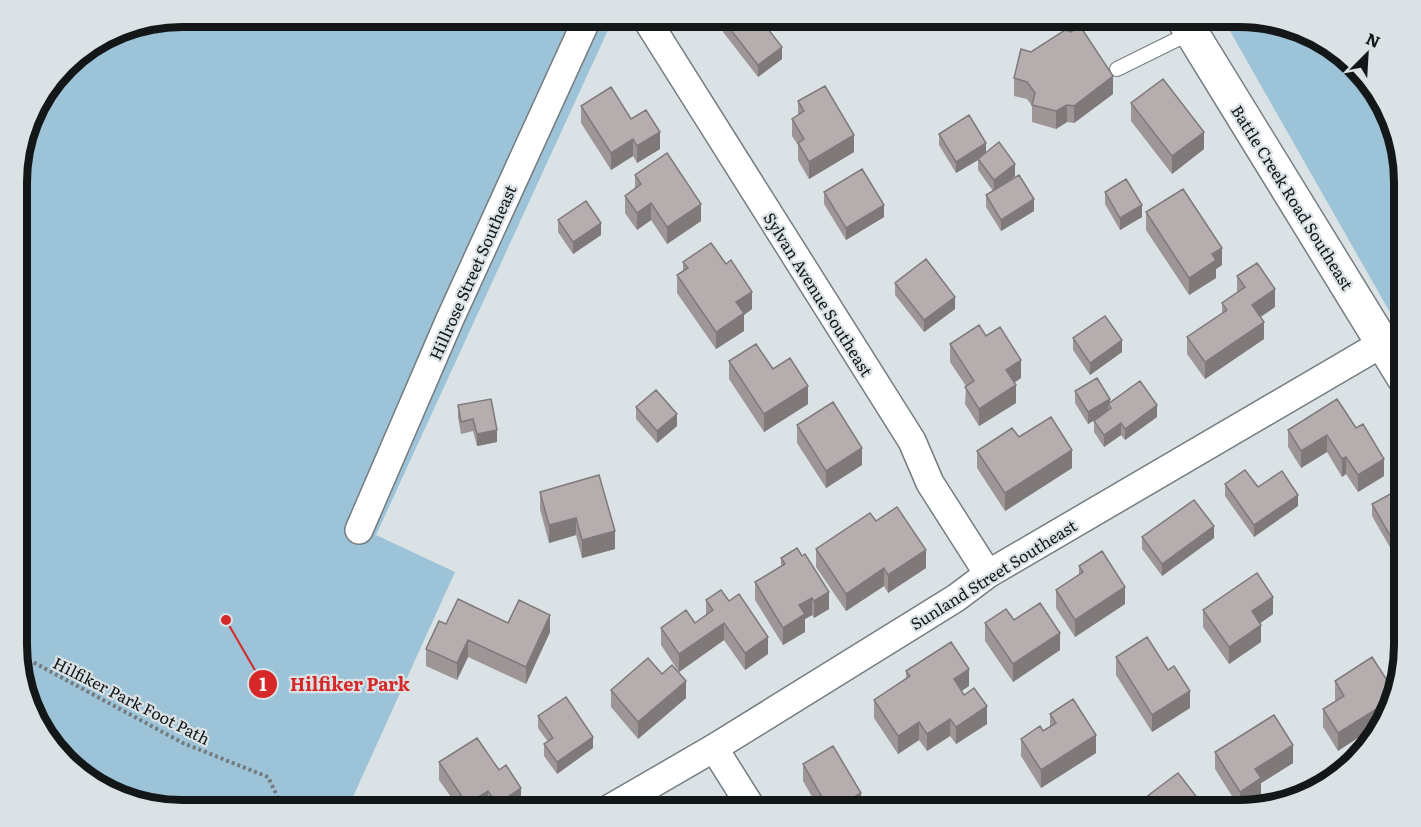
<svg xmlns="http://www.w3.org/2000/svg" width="1421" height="827" font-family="Literata,serif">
<rect width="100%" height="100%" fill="#dae2e6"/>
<path fill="#9cc3d7" d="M182,17H614L376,535L455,572L347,810H181L99,788L44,737L18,667V160L34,108L72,58L119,29Z
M1222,17H1240L1322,39L1377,90L1404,170V337Z"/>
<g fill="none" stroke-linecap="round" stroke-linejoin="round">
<defs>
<path id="service" d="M1117,69L1192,32"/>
<path id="minor" d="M645,17L912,441L930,483L988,574
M359,530L450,319L588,17
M714,748L753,810
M607,810L714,748L956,598L988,574L1383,343"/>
<path id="secondary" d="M1182,17L1404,378"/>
</defs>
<use href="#service" stroke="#767d80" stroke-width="16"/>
<use href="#minor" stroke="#767d80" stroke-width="30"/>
<use href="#secondary" stroke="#767d80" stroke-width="36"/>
<path stroke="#757a7d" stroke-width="4" stroke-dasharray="3 3" stroke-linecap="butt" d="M18,654L183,743L268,777L284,810"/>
<use href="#service" stroke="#fff" stroke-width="14"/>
<use href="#minor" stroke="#fff" stroke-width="27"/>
<use href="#secondary" stroke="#fff" stroke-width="33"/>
</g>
<path fill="#9d9596" d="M1025,16H1045L1029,25Z
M723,20L782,59L758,77L723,32Z
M1014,78L1113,94L1074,123L1067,122L1056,129L1032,122V106L1027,99L1014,96Z
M798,101L854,152L809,179L798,160V145L792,136V119L798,115Z
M1131,103L1204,149L1172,174L1131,121Z
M581,106L631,119L660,149L637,163L633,156L611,170L581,123Z
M939,134L986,152L1015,176L1005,184L1034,211L1001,231L986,207V195L993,191L978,170V160L956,173L939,145Z
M635,175L701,221L667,244L651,220L637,230L625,213V196L635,189Z
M824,192L884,217L846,240L824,204Z
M1105,192L1142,217L1120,230L1105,204Z
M1146,212L1222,265L1216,269V278L1189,295L1146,230Z
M558,220L601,235L573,254L558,232Z
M683,262L726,264L752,309L744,315V331L716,349L677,293V275L683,271Z
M1237,276L1275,307L1261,317L1264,339L1205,379L1187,354V337L1222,313V303L1237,292Z
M895,283L955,309L924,332L895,295Z
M986,336L1021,378L1014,383L1016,403L979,426L965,404L966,386L950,362V344Z
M1073,338L1122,352L1090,375L1073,350Z
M729,361L773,369L808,404L764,432L729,379Z
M1075,391L1110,403L1157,417L1125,440L1121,435L1104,447L1094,432V421L1100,416L1088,424L1075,403Z
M1337,399L1384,476L1358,492L1346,474L1342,477L1327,452L1301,468L1288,447V430Z
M458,405L497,442L477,446L473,431L461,434L458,417Z
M636,407L677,426L657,443L636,419Z
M797,425L862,465L826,488L797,443Z
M1019,437L1072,468L1005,511L977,468V451Z
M1225,484L1258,487L1298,506L1254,537L1225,496Z
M540,492L615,549L582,558L576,535L549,543L540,509Z
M1372,504L1404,505L1400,565L1372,516Z
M876,521L926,568L888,593L884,586L846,611L816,567V549Z
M1142,537L1214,538L1162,576L1142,549Z
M781,558L829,609L814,618L812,615L805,619V632L783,645L755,600V582L781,566Z
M1079,566L1125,604L1075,637L1056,608V590L1079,575Z
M706,600L768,654L745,670L724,640L679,672L661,645V628L695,623L706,615Z
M1203,610L1273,614L1260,623L1261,642L1229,664L1203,627Z
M508,623L550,632L526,684L468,657L457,680L426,666V649L446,624Z
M985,623L1060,650L1013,682L985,641Z
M1116,657L1168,670L1190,708L1152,732L1116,675Z
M1372,657L1338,751L1323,727V709L1336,701L1335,699V681Z
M906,671L969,686L961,691L987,724L956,744L950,736L927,751L919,740L898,754L874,718V700L906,678Z
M662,674L686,698L638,739L611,707V690Z
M1050,714L1096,753L1041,788L1021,756V739L1043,731L1050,727Z
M538,716L593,748L557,774L544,756V744L548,742L538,728Z
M1215,752L1293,763L1261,783V796L1240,809L1215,769Z
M439,762L521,806L514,810H490L488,808L484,810H460L439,780Z
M803,764L861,810H815V802L803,781Z"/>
<path fill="#7f797a" d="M1029,16H1045L1029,25Z
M782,47V59L758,77V65Z
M1113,76V94L1074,123V106Z
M1067,105V122L1056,129V111Z
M660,132V149L637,163V146Z
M1204,132V149L1172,174V156Z
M854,135V152L809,179V162Z
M633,139V156L611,170V153Z
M986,143V155L978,159V160L956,173V162Z
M1015,164V176L994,192V180Z
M1034,199V211L1001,231V220Z
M651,203V220L637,230V213Z
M701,204V221L667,244V227Z
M884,205V217L846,240V228Z
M1142,205V217L1120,230V218Z
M601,223V235L573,254V242Z
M1222,248V265L1216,269V278L1189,295V278L1212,254Z
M1275,289V307L1252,322V305Z
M752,292V309L744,315V331L716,349V332L736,302Z
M955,297V309L924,332V320Z
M1264,322V339L1205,379V362Z
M1122,340V352L1090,375V363Z
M1021,360V378L1006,388V370Z
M1016,385V403L979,426V409Z
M808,386V404L764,432V414Z
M1110,399V406L1108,404V412L1088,424V412Z
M1157,405V417L1125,440V429Z
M677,414V426L657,443V431Z
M1121,423V435L1104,447V435Z
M497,430V442L477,446V434Z
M1327,435V452L1301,468V451Z
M862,448V465L826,488V471Z
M1072,450V468L1005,511V493Z
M1346,457V474L1342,477V459Z
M1384,459V476L1358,492V475Z
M1298,495V506L1254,537V525Z
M576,518V535L549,543V525Z
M1214,526V538L1162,576V564Z
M615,531V549L582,558V540Z
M926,550V568L888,593V575Z
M1404,551V563L1400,565V553Z
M884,568V586L846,611V594Z
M1125,587V604L1075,637V620Z
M829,592V609L814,618V601Z
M1273,597V614L1252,629V611Z
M812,598V615L805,619V632L783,645V628L799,605Z
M550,615V632L526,684V667Z
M724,623V640L679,672V654Z
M1261,625V642L1229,664V647Z
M1060,633V650L1013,682V664Z
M768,637V654L745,670V653Z
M468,640V657L457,680V663Z
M969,669V686L954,696V679Z
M686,681V698L638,739V722Z
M1190,691V708L1152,732V715Z
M1391,700L1384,721L1338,751V733Z
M987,706V724L956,744V727Z
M950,719V736L927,751V734Z
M919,722V740L898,754V736Z
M1096,735V753L1041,788V770Z
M593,737V748L557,774V762Z
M1293,745V763L1261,783V796L1240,809V792L1255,769Z
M521,788V806L514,810H497V804Z
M488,791V808L484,810H467V804Z
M861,793V810H849V800Z
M1199,800V810H1185Z"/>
<path fill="#b6adaf" stroke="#7f797a" stroke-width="1.5" d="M728,16H758L782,47L758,65L723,20Z
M1080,26L1113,76L1074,106L1067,105L1056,111L1032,105L1035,93L1027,82L1014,78L1021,49L1031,52L1065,30L1071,32Z
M1163,79L1204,132L1172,156L1131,103Z
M825,86L854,135L809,162L798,143L804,139L792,119L804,111L798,101Z
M611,87L631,119L646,110L660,132L637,146L633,139L611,153L581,106Z
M969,115L986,143L956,162L939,134Z
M999,142L1015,164L994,180L978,159Z
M667,153L701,204L667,227L651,203L637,213L625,196L641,184L635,175Z
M862,169L884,205L846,228L824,192Z
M1019,175L1034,199L1001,220L986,195Z
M1126,179L1142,205L1120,218L1105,192Z
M1183,189L1222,248L1212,254L1216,260L1189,278L1146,212Z
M586,201L601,223L573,242L558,220Z
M711,243L726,264L731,260L752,292L736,302L744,313L716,332L677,275L688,268L683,262Z
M926,259L955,297L924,320L895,283Z
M1257,263L1275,289L1252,305L1264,322L1205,362L1187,337L1227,310L1222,303L1245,287L1237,276Z
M1105,316L1122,340L1090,363L1073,338Z
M979,325L986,336L1000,327L1021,360L1006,370L1016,385L979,409L965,387L974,381L950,344Z
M756,344L773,369L790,358L808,386L764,414L729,361Z
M1097,378L1110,399L1088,412L1075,391Z
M1140,381L1157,405L1125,429L1121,423L1104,435L1094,421L1111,408L1108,404Z
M656,390L677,414L657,431L636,407Z
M491,399L497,430L477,434L473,419L461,422L458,405Z
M1337,399L1356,428L1363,424L1384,459L1358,475L1346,457L1342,459L1327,435L1301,451L1288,430Z
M833,402L862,448L826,471L797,425Z
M1051,417L1072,450L1005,493L977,451L1012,428L1019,437Z
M1245,470L1258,487L1282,471L1298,495L1254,525L1225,484Z
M599,475L615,531L582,540L576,518L549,525L540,492Z
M1396,491L1404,505V551L1400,553L1372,504Z
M1194,500L1214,526L1162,564L1142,537Z
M897,507L926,550L888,575L884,568L846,594L816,549L870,513L876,521Z
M797,548L802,556L805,554L829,592L814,601L812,598L799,605L805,614L783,628L755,582L785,564L781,558Z
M1102,551L1125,587L1075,620L1056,590L1083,572L1079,566Z
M1257,573L1273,597L1252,611L1261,625L1229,647L1203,610Z
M721,590L729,601L739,594L768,637L745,653L724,623L679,654L661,628L686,610L695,623L713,610L706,600Z
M458,599L508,623L519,600L550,615L526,667L468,640L457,663L426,649L439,621L446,624Z
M1040,603L1060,633L1013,664L985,623L1006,609L1014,620Z
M1147,637L1168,670L1174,666L1190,691L1152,715L1116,657Z
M951,642L969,669L954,679L964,695L974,688L987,706L956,727L950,719L927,734L919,722L898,736L874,700L910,676L906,671Z
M1372,657L1394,691L1391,700L1338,733L1323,709L1344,696L1335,681Z
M648,658L662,674L672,665L686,681L638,722L611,690Z
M566,697L593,737L557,762L544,744L553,738L538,716Z
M1073,699L1096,735L1041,770L1021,739L1040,726L1043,731L1056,723L1050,714Z
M1274,715L1293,745L1255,769L1261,778L1240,792L1215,752Z
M477,738L499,770L506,765L521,788L497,804L488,791L467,804L439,762Z
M833,746L861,793L849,800L854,808L851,810H821L815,801L822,797L803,764Z
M1178,773L1199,800L1185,810H1129Z
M386,799L422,803L421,810H385Z
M688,805L692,810H681Z"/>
<g text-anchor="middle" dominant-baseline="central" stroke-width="4.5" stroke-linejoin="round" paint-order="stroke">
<g font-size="16" fill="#141718" stroke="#dae2e6">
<text transform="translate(1293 197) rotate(58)">Battle Creek Road Southeast</text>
<text transform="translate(472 272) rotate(-66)">Hillrose Street Southeast</text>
<text transform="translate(819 294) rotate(58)">Sylvan Avenue Southeast</text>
<text transform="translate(993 574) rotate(-32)">Sunland Street Southeast</text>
<text transform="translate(132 700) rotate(27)">Hilfiker Park Foot Path</text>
</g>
</g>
<path d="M0 0H1421V827H0ZM182 27H1239A155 155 0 0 1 1394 182V645A155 155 0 0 1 1239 800H182A155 155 0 0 1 27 645V182A155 155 0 0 1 182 27Z" fill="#dae2e6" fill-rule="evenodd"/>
<path fill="none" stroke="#141718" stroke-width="8" d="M182 27H1239A155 155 0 0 1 1394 182V645A155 155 0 0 1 1239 800H182A155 155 0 0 1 27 645V182A155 155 0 0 1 182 27Z"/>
<path fill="none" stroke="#d62828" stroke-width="2" d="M226 620L263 684"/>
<g fill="#d62828" stroke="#dae2e6" stroke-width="2">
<circle cx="226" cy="620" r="6"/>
<circle cx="263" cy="684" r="15"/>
</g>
<g font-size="18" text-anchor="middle" font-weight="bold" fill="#fff">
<text x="263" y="691">1</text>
</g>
<g font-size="18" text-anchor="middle" font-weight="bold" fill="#d62828" stroke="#dae2e6" stroke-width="4.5" stroke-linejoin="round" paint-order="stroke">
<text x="350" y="691">Hilfiker Park</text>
</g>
<g transform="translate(1367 54) rotate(24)" stroke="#dae2e6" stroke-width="4.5" paint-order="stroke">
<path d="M0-4.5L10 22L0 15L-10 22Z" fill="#141718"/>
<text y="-9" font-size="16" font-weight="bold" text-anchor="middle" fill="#141718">N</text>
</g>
</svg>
